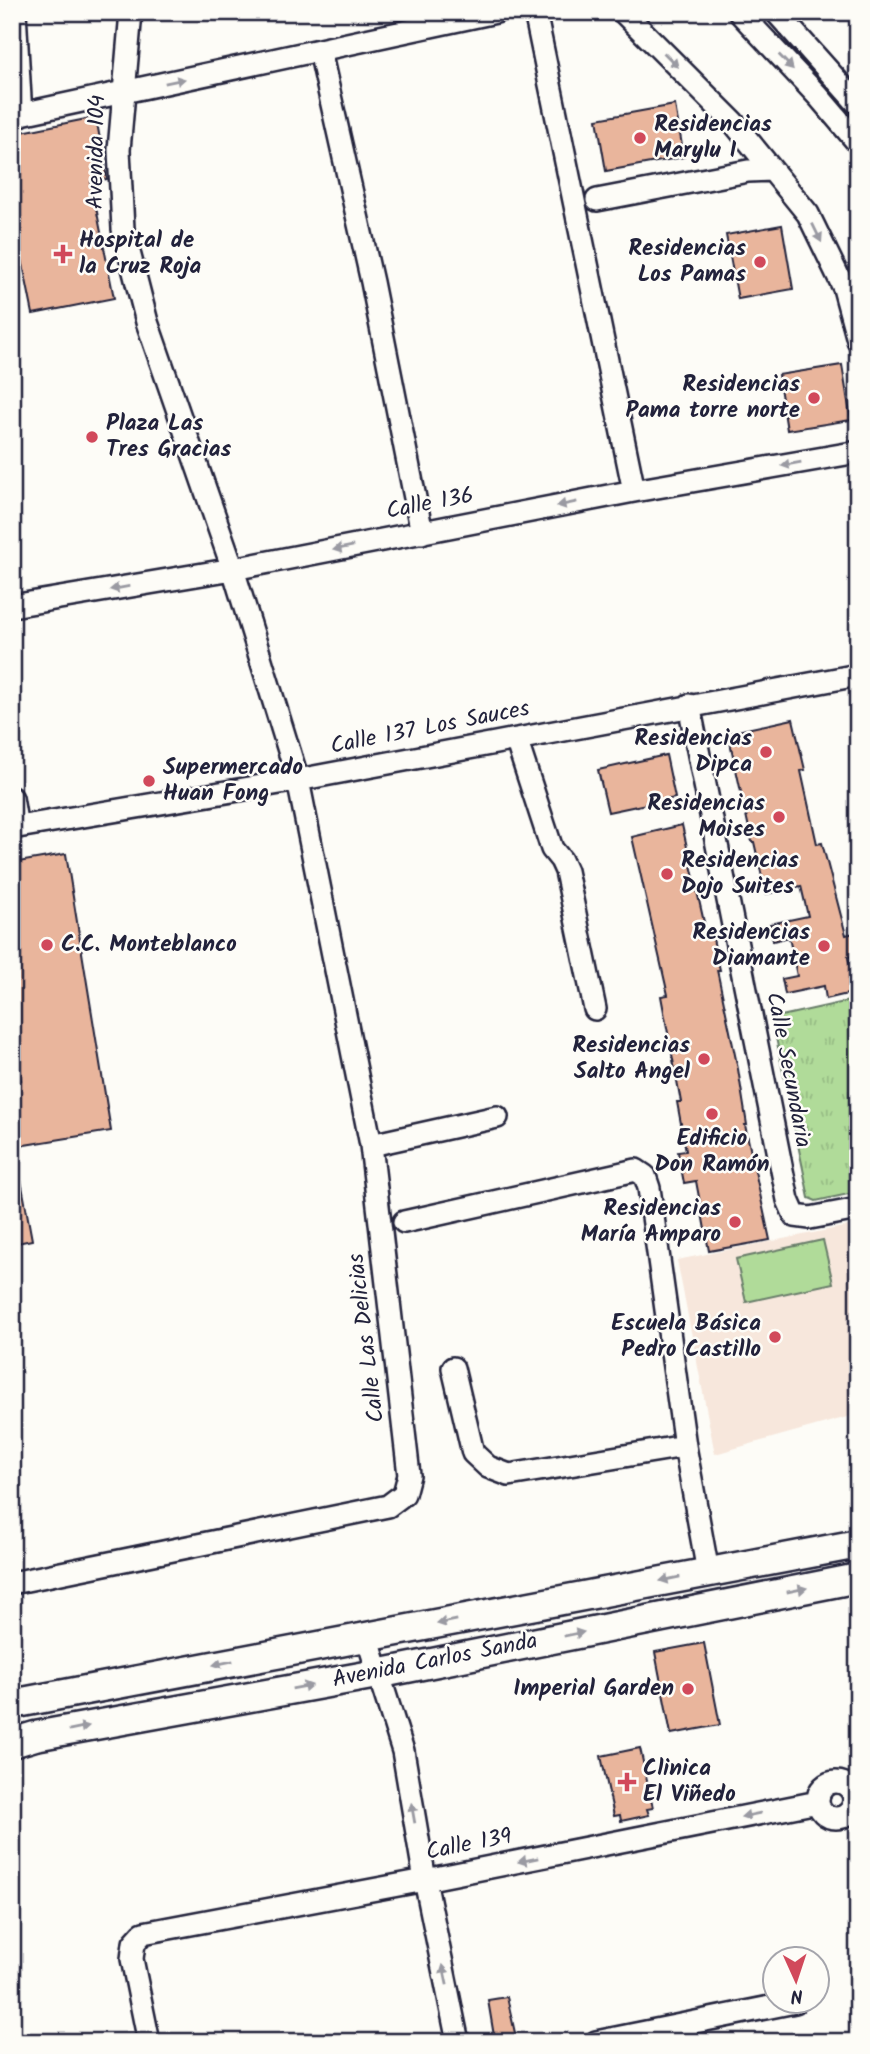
<svg xmlns="http://www.w3.org/2000/svg" width="870" height="2054" font-family="Kalam,sans-serif">
<defs>
<pattern id="grass-tufts" width="24" height="20" patternUnits="userSpaceOnUse" patternTransform="scale(1.75)"><rect width="24" height="20" fill="#b0db99"/><path d="M3 7l-1-3M5 7V3M7 7l1-3M15 17l-1-3M17 17v-4M19 17l1-3" fill="none" stroke="#97bc85"/></pattern>
</defs>
<rect width="100%" height="100%" fill="#fdfcf7"/>
<filter id="ink" filterUnits="userSpaceOnUse"><feTurbulence type="fractalNoise" baseFrequency=".0143" numOctaves="2"/><feDisplacementMap in="SourceGraphic" scale="14" xChannelSelector="R" yChannelSelector="G"/><feConvolveMatrix kernelMatrix="1 2 1 2 8 2 1 2 1" color-interpolation-filters="sRGB"/></filter>
<g filter="url(#ink)">
<path fill="#f7e7dc" d="M858,1224V1414L715,1454L677,1260Z"/>
<path fill="url(#grass-tufts)" stroke="#697e6a" stroke-width="2" d="M858,999V1192L816,1201L809,1198L772,1018Z"/>
<path fill="#b0db99" stroke="#697e6a" stroke-width="2" d="M823,1240L833,1283L746,1302L736,1259Z"/>
<path fill="#e9b59c" stroke="#22223b" stroke-width="2" d="M675,105L684,157L606,171L597,119Z
M96,117L107,179L91,182L114,298L33,314L12,210V134Z
M782,225L793,289L738,299L726,235Z
M842,365L851,420L787,430L778,375Z
M793,719L805,770L801,771L817,844L822,843L846,935L854,933L858,952V955L848,957L856,992L826,999L824,986L785,994L782,979L797,976L789,937L773,941L770,924L808,916L801,886L766,894L754,842H752L728,733Z
M666,755L675,798L608,812L598,770Z
M682,825L706,931L711,930L720,970H717L738,1069L747,1125H745L770,1240L709,1251L696,1181L684,1183L678,1152L686,1151L677,1102H681L661,996L668,995L632,837Z
M66,854L111,1131L12,1147V1081L21,1080L12,1028V863Z
M12,1175H20L32,1240L12,1244Z
M704,1643L720,1725L671,1734L655,1652Z
M640,1748L653,1808L647,1809L649,1815L621,1821L620,1815L614,1816L601,1756Z
M507,1997L517,2042H495L488,2000Z"/>
<g fill="none" stroke-linecap="round" stroke-linejoin="round">
<defs>
<path id="street" d="M15,12L21,115
M535,12L634,491
M623,12L733,122L808,214L844,288L858,340
M739,12L819,97L858,143
M776,12L858,104
M320,51L372,282L422,533
M12,116L496,12
M597,200L748,171L772,170
M12,606L233,569L634,491L858,452
M689,705L788,1200L795,1216L810,1218L858,1209
M516,739L552,849L561,860L566,871L595,1009
M12,798L17,827
M12,828L298,780L858,675
M371,1145L497,1117
M404,1222L636,1170L645,1176L649,1188L685,1446L708,1572
M453,1368L473,1453L488,1467L509,1475L685,1446
M12,1583L388,1506L404,1494L409,1475L371,1145L298,780L233,569L147,322L123,229L119,150L131,12
M367,1637L403,1751L425,1880L458,2042
M818 1800a18 18 0 1 1 36 0a18 18 0 1 1-36 0Z
M149,2042L132,1959L134,1943L143,1933L425,1880L818,1802
M596,2042L795,2002"/>
<path id="secondary" d="M12,1704L858,1544
M12,1743L35,1736L377,1674L858,1578"/>
</defs>
<use href="#street" stroke="#22223b" stroke-width="26"/>
<use href="#secondary" stroke="#22223b" stroke-width="33"/>
<use href="#street" stroke="#fdfcf7" stroke-width="21"/>
<use href="#secondary" stroke="#fdfcf7" stroke-width="28"/>
</g>
<defs><path id="oneway-solid" d="M-6-.8H1V-3.2L6.5 0L1 3.2V.8H-6Z" transform="scale(1.75)"/></defs>
<g fill="#9a9aa2">
<use href="#oneway-solid" transform="translate(671 60) rotate(45)"/>
<use href="#oneway-solid" transform="translate(786 62) rotate(46)"/>
<use href="#oneway-solid" transform="translate(175 81) rotate(-12)"/>
<use href="#oneway-solid" transform="translate(817 233) rotate(64)"/>
<use href="#oneway-solid" transform="translate(791 464) rotate(170)"/>
<use href="#oneway-solid" transform="translate(567 504) rotate(169)"/>
<use href="#oneway-solid" transform="translate(343 548) rotate(169)"/>
<use href="#oneway-solid" transform="translate(120 588) rotate(170)"/>
<use href="#oneway-solid" transform="translate(670 1579) rotate(169)"/>
<use href="#oneway-solid" transform="translate(797 1590) rotate(-11)"/>
<use href="#oneway-solid" transform="translate(447 1622) rotate(169)"/>
<use href="#oneway-solid" transform="translate(574 1634) rotate(-11)"/>
<use href="#oneway-solid" transform="translate(223 1663) rotate(169)"/>
<use href="#oneway-solid" transform="translate(302 1687) rotate(-10)"/>
<use href="#oneway-solid" transform="translate(79 1728) rotate(-11)"/>
<use href="#oneway-solid" transform="translate(413 1813) rotate(-100)"/>
<use href="#oneway-solid" transform="translate(751 1815) rotate(169)"/>
<use href="#oneway-solid" transform="translate(528 1860) rotate(169)"/>
<use href="#oneway-solid" transform="translate(445 1975) rotate(-102)"/>
</g>
</g>
<g fill="#d1495b" stroke="#fdfcf7" stroke-width="2.5">
<circle cx="640" cy="138" r="7"/>
<path d="M59.5 243.5h7v7h7v7h-7v7h-7v-7h-7v-7h7z"/>
<circle cx="760" cy="262" r="7"/>
<circle cx="814" cy="398" r="7"/>
<circle cx="92" cy="437" r="7"/>
<circle cx="766" cy="752" r="7"/>
<circle cx="149" cy="781" r="7"/>
<circle cx="779" cy="817" r="7"/>
<circle cx="667" cy="874" r="7"/>
<circle cx="47" cy="945" r="7"/>
<circle cx="824" cy="946" r="7"/>
<circle cx="704" cy="1059" r="7"/>
<circle cx="712" cy="1114" r="7"/>
<circle cx="735" cy="1222" r="7"/>
<circle cx="775" cy="1337" r="7"/>
<circle cx="688" cy="1689" r="7"/>
<path d="M623.5 1771.5h7v7h7v7h-7v7h-7v-7h-7v-7h7z"/>
</g>
<g text-anchor="middle" dominant-baseline="central" stroke-width="5" stroke-linejoin="round" paint-order="stroke">
<g font-size="23" font-weight="bold" fill="#22223b" stroke="#fdfcf7" text-anchor="end">
<text x="654" y="125" text-anchor="start">Residencias<tspan x="654" dy="26">Marylu I</tspan></text>
<text x="79" y="241" text-anchor="start">Hospital de<tspan x="79" dy="26">la Cruz Roja</tspan></text>
<text x="746" y="249">Residencias<tspan x="746" dy="26">Los Pamas</tspan></text>
<text x="800" y="385">Residencias<tspan x="800" dy="26">Pama torre norte</tspan></text>
<text x="106" y="424" text-anchor="start">Plaza Las<tspan x="106" dy="26">Tres Gracias</tspan></text>
<text x="752" y="739">Residencias<tspan x="752" dy="26">Dipca</tspan></text>
<text x="163" y="768" text-anchor="start">Supermercado<tspan x="163" dy="26">Huan Fong</tspan></text>
<text x="765" y="804">Residencias<tspan x="765" dy="26">Moises</tspan></text>
<text x="681" y="861" text-anchor="start">Residencias<tspan x="681" dy="26">Dojo Suites</tspan></text>
<text x="810" y="933">Residencias<tspan x="810" dy="26">Diamante</tspan></text>
<text x="61" y="945" text-anchor="start">C.C. Monteblanco</text>
<text x="690" y="1046">Residencias<tspan x="690" dy="26">Salto Angel</tspan></text>
<text x="712" y="1139" text-anchor="middle">Edificio<tspan x="712" dy="26">Don Ramón</tspan></text>
<text x="721" y="1209">Residencias<tspan x="721" dy="26">María Amparo</tspan></text>
<text x="761" y="1324">Escuela Básica<tspan x="761" dy="26">Pedro Castillo</tspan></text>
<text x="674" y="1689">Imperial Garden</text>
<text x="643" y="1769" text-anchor="start">Clinica<tspan x="643" dy="26">El Viñedo</tspan></text>
</g>
<g font-size="23" fill="#22223b" stroke="#fdfcf7">
<text transform="translate(97 152) rotate(-89)">Avenida 104</text>
<text transform="translate(430 504) rotate(-11)">Calle 136</text>
<text transform="translate(430 728) rotate(-11)">Calle 137 Los Sauces</text>
<text transform="translate(788 1070) rotate(79)">Calle Secundaria</text>
<text transform="translate(367 1338) rotate(-97)">Calle Las Delicias</text>
<text transform="translate(435 1661) rotate(-11)">Avenida Carlos Sanda</text>
<text transform="translate(469 1845) rotate(-11)">Calle 139</text>
</g>
</g>
<rect width="870" height="2054" fill="none" stroke="#fdfcf7" stroke-width="42"/>
<rect x="21" y="21" width="828" height="2012" fill="none" stroke="#22223b" stroke-width="2.5" filter="url(#ink)"/>
<g transform="translate(796 1980) rotate(177)"><circle r="33" fill="#fdfcf7" stroke="#a5a5ac" stroke-width="2"/>
<path d="M0-5L12 26L0 18L-12 26Z" fill="#d1495b"/>
<text y="-10" font-size="19" font-weight="bold" text-anchor="middle" fill="#22223b">N</text>
</g>
</svg>
